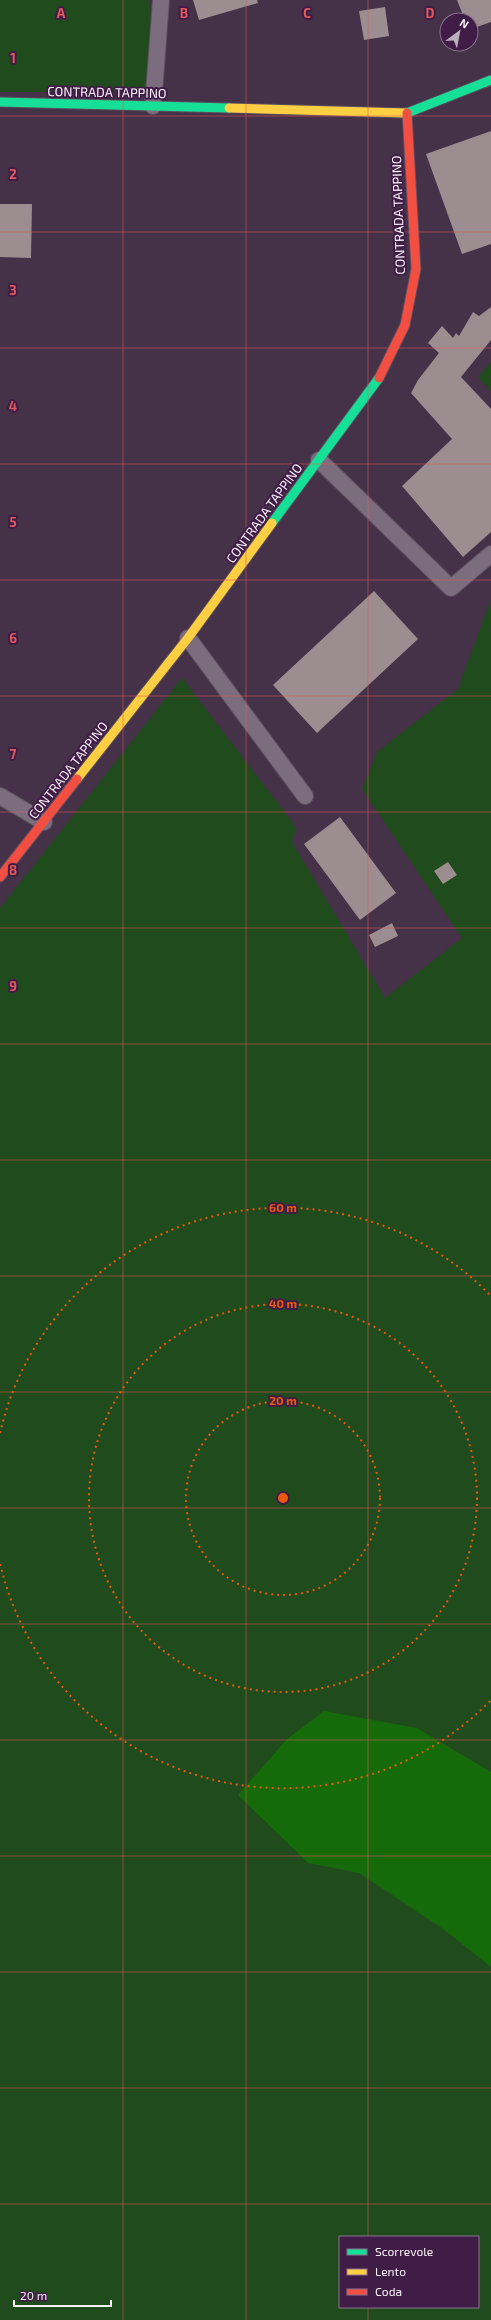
<svg xmlns="http://www.w3.org/2000/svg" width="491" height="2320" font-family="'Exo 2',sans-serif">
<rect width="100%" height="100%" fill="#453148"/>
<path fill="#204b1c" fill-rule="evenodd" d="M0,0H150L154,92H0Z
M491,362V391L478,377Z
M491,599V1772L417,1728L308,1863L359,1873L443,1929L491,1967V2320H0V908L182,678L296,827L292,842L385,998L462,938L362,789L377,752L458,689ZM340,2237H478V2307H340Z"/>
<path fill="#156a0a" d="M324,1711L417,1728L491,1772V1967L443,1929L359,1873L308,1863L238,1795L287,1739Z"/>
<path fill="#9c8e90" d="M193,0H257L258,3L199,20Z
M457,0H491V22L471,29V20H465Z
M385,7L389,36L364,40L359,11Z
M491,131V244L462,254L426,154Z
M0,204H32L31,258L0,257Z
M491,307V340L461,377L491,409V532L463,557L402,486L452,439L411,393L418,380L439,353L428,343L442,326L453,338L456,333L459,336L473,312L479,316Z
M374,591L418,639L317,733L273,685Z
M340,817L396,893L360,920L304,844Z
M448,862L457,875L443,884L434,871Z
M392,923L398,936L375,947L369,935Z"/>
<g fill="none" stroke-linecap="round" stroke-linejoin="round">
<defs>
<path id="lane" d="M153,106L161,0
M319,460L451,588L491,554
M188,638L305,796
M0,796L44,822"/>
<path id="fast" d="M0,102L229,108
M407,113L491,80
M272,523L379,378"/>
<path id="slow" d="M229,108L406,113
M77,779L188,638L272,523"/>
<path id="jam" d="M379,378L405,325L416,269L407,113
M0,877L77,779"/>
</defs>
<use href="#lane" stroke="#5c4e5e" stroke-width="18"/>
<use href="#fast" stroke="#5c4e5e" stroke-width="11"/>
<use href="#slow" stroke="#5c4e5e" stroke-width="11"/>
<use href="#jam" stroke="#5c4e5e" stroke-width="11"/>
<use href="#lane" stroke="#7c6d7e" stroke-width="16"/>
<use href="#fast" stroke="#16e098" stroke-width="9"/>
<use href="#slow" stroke="#ffcf43" stroke-width="9"/>
<use href="#jam" stroke="#f24e42" stroke-width="9"/>
</g>
<path fill="none" stroke="#df5a5d" stroke-width="1" stroke-opacity="0.55" d="M123,0V2320M246,0V2320M368,0V2237M0,116H491M0,232H491M0,348H491M0,464H491M0,580H491M0,696H491M0,812H491M0,928H491M0,1044H491M0,1160H491M0,1276H491M0,1392H491M0,1508H491M0,1624H491M0,1740H491M0,1856H491M0,1972H491M0,2088H491M0,2204H491M368,2307V2320"/>
<g fill="none" stroke="#e8590c" stroke-width="2" stroke-dasharray="2 4">
<circle cx="283" cy="1498" r="97"/>
<circle cx="283" cy="1498" r="194"/>
<path d="M490 1701A290 290 0 0 1 0 1563M0 1433A290 290 0 0 1 490 1295"/>
</g>
<g text-anchor="middle" dominant-baseline="central" stroke-width="4" stroke-linejoin="round" paint-order="stroke">
<g font-size="13" fill="#fbf2fc" stroke="#401d46">
<text transform="translate(107 92) rotate(1)">CONTRADA TAPPINO</text>
<text transform="translate(398 215) rotate(-92)">CONTRADA TAPPINO</text>
<text transform="translate(264 513) rotate(-54)">CONTRADA TAPPINO</text>
<text transform="translate(68 770) rotate(-52)">CONTRADA TAPPINO</text>
</g>
</g>
<g font-size="13" text-anchor="middle" font-weight="bold" fill="#df5a5d" stroke="#401d46" stroke-width="4" stroke-linejoin="round" paint-order="stroke">
<text x="61" y="18">A</text>
<text x="184" y="18">B</text>
<text x="307" y="18">C</text>
<text x="430" y="18">D</text>
<text x="13" y="63">1</text>
<text x="13" y="179">2</text>
<text x="13" y="295">3</text>
<text x="13" y="411">4</text>
<text x="13" y="527">5</text>
<text x="13" y="643">6</text>
<text x="13" y="759">7</text>
<text x="13" y="875">8</text>
<text x="13" y="991">9</text>
</g>
<circle cx="283" cy="1498" r="6" fill="#e8590c" stroke="#401d46" stroke-width="2"/>
<g font-size="12" text-anchor="middle" font-weight="bold" fill="#e8590c" stroke="#401d46" stroke-width="4" stroke-linejoin="round" paint-order="stroke">
<text x="283" y="1212">60 m</text>
<text x="283" y="1308">40 m</text>
<text x="283" y="1405">20 m</text>
</g>
<rect x="339" y="2236" width="140" height="72" fill="#401d46" stroke="#8b728f"/>
<rect x="347" y="2249" width="20" height="6" fill="#16e098" stroke="#8b728f"/>
<text x="375" y="2256" font-size="12" fill="#fbf2fc">Scorrevole</text>
<rect x="347" y="2269" width="20" height="6" fill="#ffcf43" stroke="#8b728f"/>
<text x="375" y="2276" font-size="12" fill="#fbf2fc">Lento</text>
<rect x="347" y="2289" width="20" height="6" fill="#f24e42" stroke="#8b728f"/>
<text x="375" y="2296" font-size="12" fill="#fbf2fc">Coda</text>
<g transform="translate(459 32) rotate(32)"><circle r="19" fill="#401d46" stroke="#8b728f"/>
<path d="M0-3L7 15L0 10L-7 15Z" fill="#bbaebd"/>
<text y="-6" font-size="11" font-weight="bold" text-anchor="middle" fill="#fbf2fc">N</text>
</g>
<path d="M14 2300v6h97v-6" fill="none" stroke="#fbf2fc" stroke-width="2"/>
<text x="20" y="2300" font-size="12" fill="#fbf2fc" stroke="#401d46" stroke-width="3" paint-order="stroke">20 m</text>
</svg>
